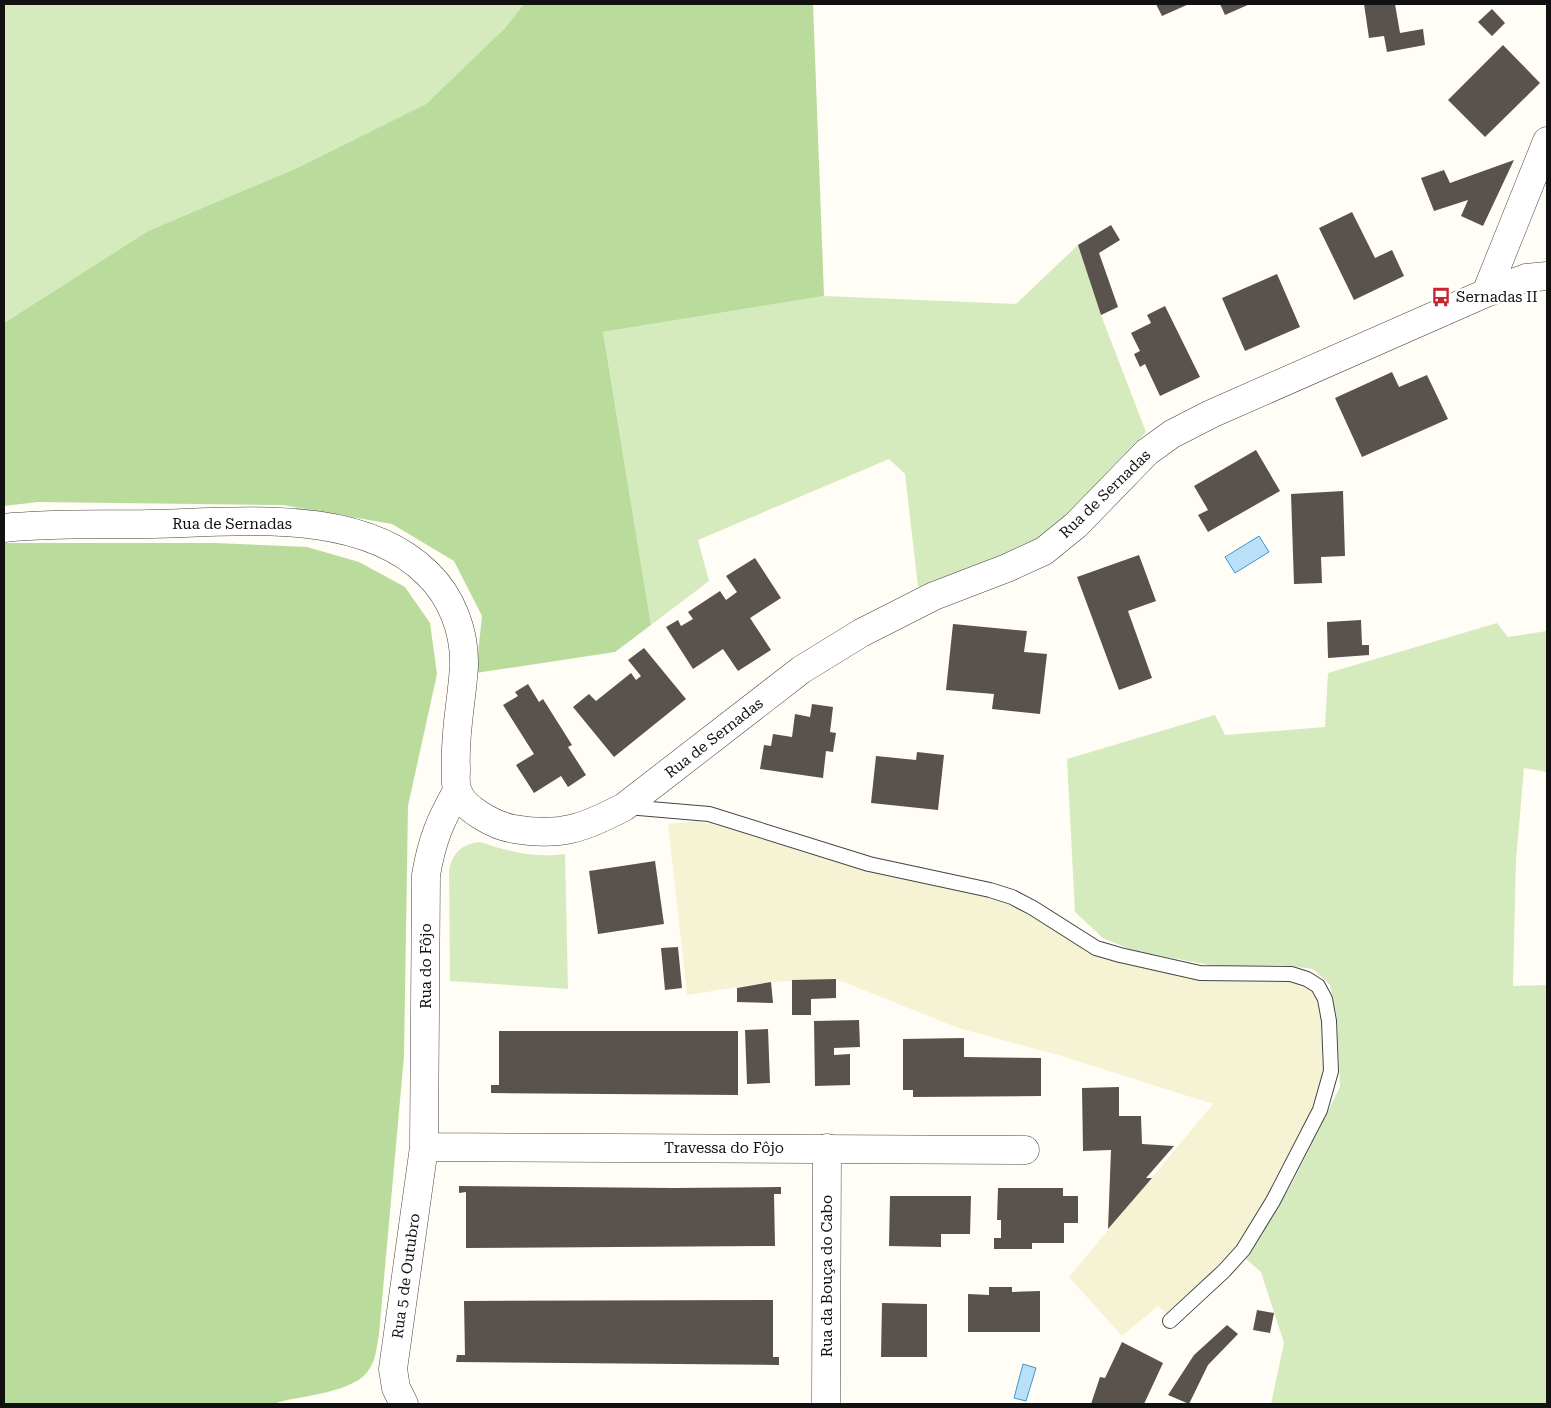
<svg xmlns="http://www.w3.org/2000/svg" width="1551" height="1408" font-family="'Roboto Serif',serif">
<rect width="100%" height="100%" fill="#fffdf5"/>
<path fill="#f6f3d4" d="M698,821L807,850L873,872L964,891L1016,905L1097,956L1217,981L1282,979L1301,983L1314,993L1323,1012L1324,1076L1314,1110L1282,1174L1236,1250L1167,1314L1158,1306L1122,1336L1069,1277L1213,1104L1058,1055L958,1028L836,979L771,982L687,995L668,824Z"/>
<path fill="#d5ebbd" d="M4,4H524L505,28L426,104L297,168L148,231L4,323Z
M1078,245L1101,315L1146,432L1047,534L986,563L918,587L905,474L889,459L698,540L709,581L651,625L603,332L824,296L1016,304Z
M1497,623L1508,637L1547,631V772L1524,768L1516,860L1513,986L1547,985V1404H1271L1284,1343L1261,1272L1246,1259L1294,1180L1340,1087L1337,1018L1330,985L1313,969L1281,965L1214,966L1132,950L1103,938L1075,912L1067,759L1215,715L1225,735L1325,727L1328,673Z
M480,842C511,852 532,858 565,854L568,989L450,981L449,871C452,853 462,844 480,842Z"/>
<path fill="#b9dc9c" d="M524,4H813L824,296L603,332L651,625L615,652L476,673L482,616L454,561L392,524L283,505L38,502L4,506V323L148,231L297,168L426,104L505,28Z
M4,543H215L307,547L359,562L405,587L430,623L437,674L408,806L404,1056L379,1334C377,1345 376,1359 370,1368C356,1394 299,1395 272,1404H4Z"/>
<path fill="#b9e0f7" stroke="#3f96cf" d="M1259,536L1269,552L1235,573L1225,557Z
M1023,1364L1036,1368L1026,1401L1014,1398Z"/>
<path fill="#5a524d" d="M1156,4H1189L1162,16Z
M1220,4H1250L1225,15Z
M1364,4H1395L1400,33L1423,29L1425,45L1387,52L1384,36L1369,38Z
M1492,9L1505,23L1492,36L1478,22Z
M1503,45L1540,83L1485,137L1448,100Z
M1514,160L1483,226L1461,216L1468,200L1434,211L1421,178L1444,170L1450,183Z
M1352,212L1375,258L1392,250L1404,276L1354,300L1319,228Z
M1111,225L1120,240L1099,253L1118,307L1101,315L1078,245Z
M1277,274L1300,327L1245,351L1222,298Z
M1165,306L1200,377L1160,396L1145,364L1140,367L1134,354L1140,351L1131,333L1151,323L1147,315Z
M1392,372L1399,387L1427,375L1448,419L1362,457L1335,398Z
M1256,450L1280,491L1208,532L1198,515L1208,510L1194,486Z
M1343,491L1345,556L1321,557L1322,583L1294,584L1291,494Z
M1139,555L1156,601L1128,611L1152,678L1119,690L1077,577Z
M755,558L781,598L750,618L771,650L738,671L723,649L693,669L666,627L678,620L681,626L693,619L688,612L720,591L726,600L737,592L726,576Z
M1361,620L1362,645H1369V655L1328,658L1327,622Z
M953,624L1027,631L1024,652L1047,654L1040,714L992,709L994,694L946,690Z
M644,648L686,699L614,757L573,707L589,694L596,701L631,673L636,680L641,676L628,660Z
M528,684L539,702L543,699L572,745L568,747L586,775L568,787L561,776L534,793L516,765L534,754L503,705L518,696L515,692Z
M812,704L833,707L830,732L836,733L833,752L826,751L823,778L760,769L764,745L771,746L773,734L792,737L795,714L810,717Z
M917,752L944,755L938,810L871,803L876,756L916,760Z
M655,861L664,924L598,934L589,871Z
M678,947L682,988L665,990L661,948Z
M836,979V998L811,999V1015H792V980Z
M771,982L773,1003L737,1002V988Z
M859,1020L860,1047L834,1048V1055L850,1054V1085L815,1086L814,1021Z
M768,1029L770,1083L747,1084L745,1030Z
M499,1031H738V1095L491,1093V1085H499Z
M964,1038V1057L1041,1058V1096L913,1097V1090H903V1039Z
M1119,1087V1116H1141L1142,1144L1174,1146L1146,1178H1152L1108,1229L1111,1150L1083,1151L1082,1088Z
M459,1186L673,1188L781,1187V1194H774L775,1246L466,1248V1192L459,1193Z
M998,1188H1063V1196H1078V1223H1064V1243H1032V1249H994V1238H1001V1220H997Z
M890,1196H971L970,1234H941V1247L889,1246Z
M989,1287H1012V1292L1040,1291V1332H968V1294L989,1295Z
M773,1300V1357H779V1365L456,1362L457,1355H465L464,1301Z
M882,1303L927,1304V1357H881Z
M1257,1310L1274,1313L1270,1333L1253,1330Z
M1227,1325L1238,1334L1208,1365L1189,1404L1168,1395L1194,1355Z
M1122,1342L1163,1363L1144,1404H1091L1100,1377L1105,1378Z"/>
<g fill="none" stroke-linecap="round" stroke-linejoin="round">
<defs>
<path id="service" d="M627,807L709,814L869,864L990,890L1012,897L1033,908L1096,948L1120,955L1200,973L1291,974L1307,979L1318,986L1325,999L1329,1021L1331,1071L1320,1110L1273,1201L1243,1250L1224,1271L1170,1321"/>
<path id="minor" d="M1486,293L1547,141
M4,528C52,523 101,525 149,524C237,523 358,506 427,573C452,597 465,632 464,666C462,701 454,733 456,768C456,775 455,783 457,789C462,809 496,826 514,829C560,837 584,828 624,807L801,670L861,633L934,596L1007,568L1044,551L1076,525L1147,452L1172,434L1211,414L1486,293L1526,278L1547,276
M424,1147L1025,1150
M404,1404L396,1388L393,1369L424,1147L426,875C432,840 440,821 457,791
M826,1404L827,1148"/>
</defs>
<use href="#service" stroke="#444" stroke-width="16"/>
<use href="#minor" stroke="#444" stroke-width="29"/>
<use href="#service" stroke="#fff" stroke-width="14"/>
<use href="#minor" stroke="#fff" stroke-width="28"/>
</g>
<defs>
<symbol id="bus-bare" viewBox="-9 -9 18 18"><path d="M-5-6H5V4H4V6H2V4H-2V6H-4V4H-5ZM-3.5-4V0h7V-4ZM-3.5 1.2v1.5H-2V1.2ZM2 1.2v1.5H3.5V1.2Z" fill="#c4262e" stroke="#fff" stroke-width="2.5" paint-order="stroke"/></symbol>
</defs>
<g fill-rule="evenodd">
<use href="#bus-bare" x="1427" y="283" width="28" height="28"/>
</g>
<g text-anchor="middle" dominant-baseline="central" stroke-width="5" stroke-linejoin="round" paint-order="stroke">
<g font-size="15" fill="#111" stroke="#fff" text-anchor="start">
<text x="1456" y="297">Sernadas II</text>
</g>
<g font-size="15" fill="#111" stroke="#fff">
<text transform="translate(1105 494) rotate(-44)">Rua de Sernadas</text>
<text x="232" y="524">Rua de Sernadas</text>
<text transform="translate(714 738) rotate(-38)">Rua de Sernadas</text>
<text transform="translate(426 966) rotate(-90)">Rua do Fôjo</text>
<text x="724" y="1148">Travessa do Fôjo</text>
<text transform="translate(406 1276) rotate(-82)">Rua 5 de Outubro</text>
<text transform="translate(827 1276) rotate(-90)">Rua da Bouça do Cabo</text>
</g>
</g>
<rect width="1551" height="1408" fill="none" stroke="#111111" stroke-width="10"/>
</svg>
